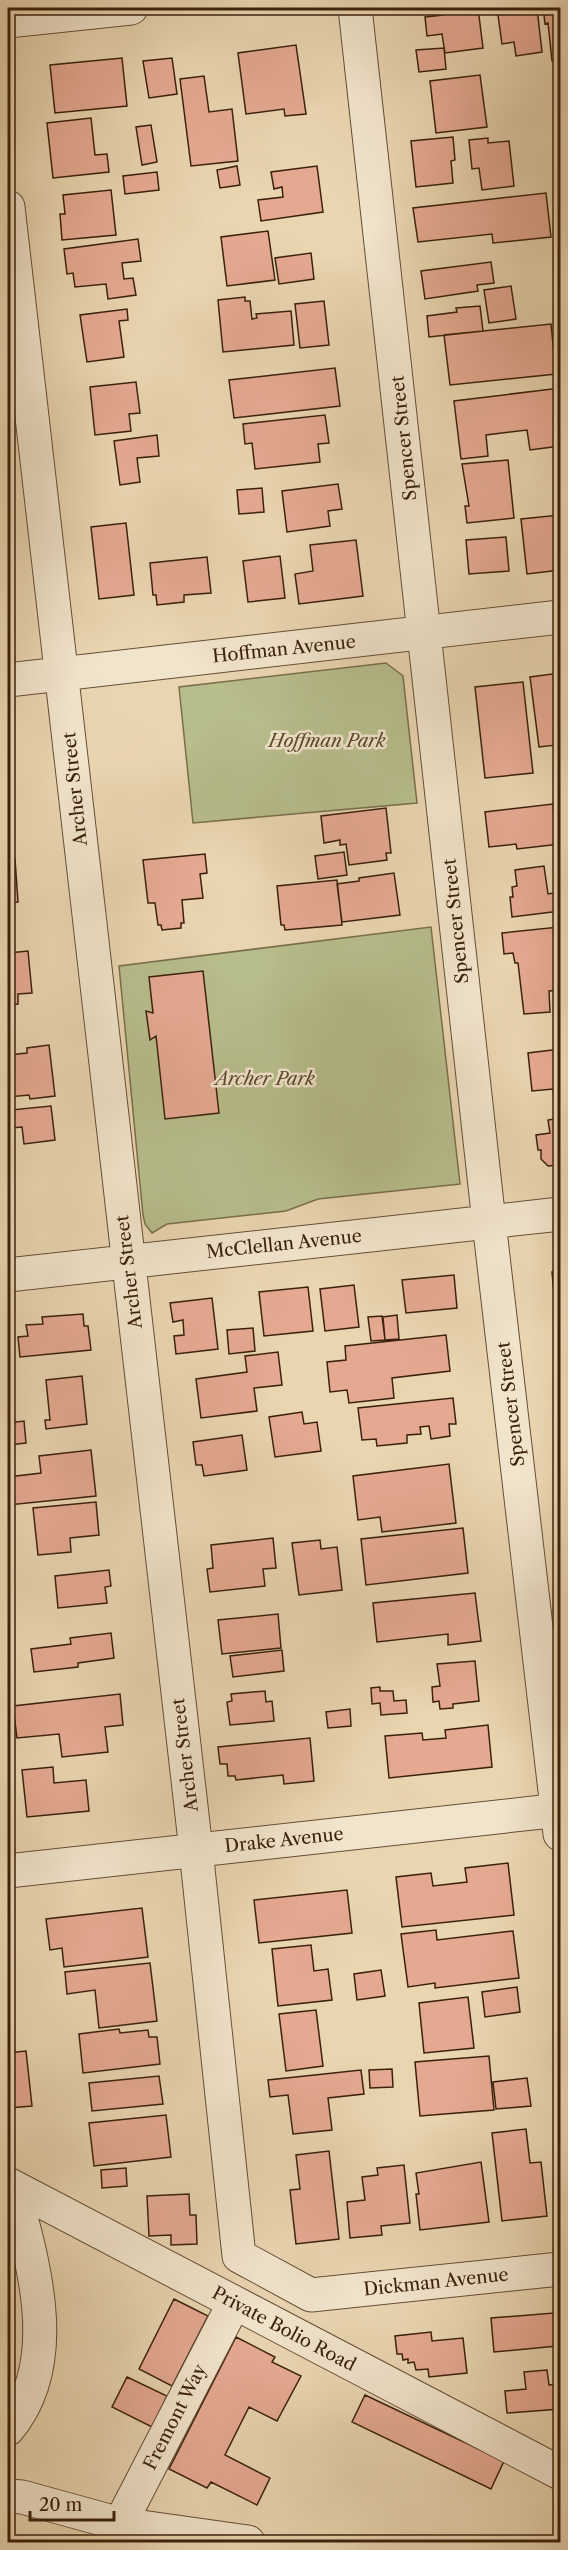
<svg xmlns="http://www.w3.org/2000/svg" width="568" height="2550" font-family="'Libre Caslon Text',serif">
<rect width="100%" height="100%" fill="#e9d5b0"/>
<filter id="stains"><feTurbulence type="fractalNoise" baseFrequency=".00333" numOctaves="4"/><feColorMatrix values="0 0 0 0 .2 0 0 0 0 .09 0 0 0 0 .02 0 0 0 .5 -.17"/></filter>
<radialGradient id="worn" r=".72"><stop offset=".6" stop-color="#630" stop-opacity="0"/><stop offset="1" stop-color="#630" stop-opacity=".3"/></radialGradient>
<path fill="#b7bd8b" stroke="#796f4c" stroke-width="1.5" d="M386,663L403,676L417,803L193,823L179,687Z
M431,927L460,1184L318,1199L286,1211L167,1224L152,1233L145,1224L143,1215L119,966Z"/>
<path fill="#e5a991" stroke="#3b210c" stroke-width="1.5" d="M466,8H478L483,48L445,53L442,34L427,36L425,17L443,15L442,10Z
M497,8H537L542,52L516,56L514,42L502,44Z
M560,13V60L552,61L548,23L545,24L544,15Z
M296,45L306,114L285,116L284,109L246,114L238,53Z
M444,48L446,69L419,72L416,50Z
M122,58L127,106L55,113L50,65Z
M172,58L177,94L149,98L143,61Z
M480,75L487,127L436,133L430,81Z
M204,76L209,112L232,109L238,161L191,166L180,79Z
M91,118L95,155L107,154L109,172L53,178L47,123Z
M151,125L157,162L142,165L136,127Z
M453,137L455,160L451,161L453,183L416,187L411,141Z
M488,138V143L509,141L514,186L482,190L479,168L472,169L469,140Z
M237,166L240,185L220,188L217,170Z
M317,166L323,212L261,221L258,200L283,197L282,187L274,189L271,172Z
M157,172L159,190L125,194L123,176Z
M111,190L116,235L62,240L60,214H65L63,195Z
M546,193L551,237L493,243L492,234L418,242L413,208Z
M268,231L275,280L227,286L221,237Z
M138,239L141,261L122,263L124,279L133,278L136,295L108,299L106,284L75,287L73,273L67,274L64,249Z
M311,253L314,279L279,284L275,258Z
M491,262L494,283L477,285L478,291L425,299L421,271Z
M511,286L516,319L489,323L484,290Z
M245,297V301H250L252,319L257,318L256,314L291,311L294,345L223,352L218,300Z
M324,301L329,345L300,348L295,304Z
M480,306L483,331L429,337L427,316L457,312L456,308Z
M127,309L128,320L119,321L124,357L87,362L80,315Z
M551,324L556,374L450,385L444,335Z
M335,368L340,406L234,418L229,380Z
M136,382L140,413L129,414L131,431L95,435L90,387Z
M560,388V446L530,450L527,430L486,435L488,456L461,459L454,401Z
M325,415L329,443L318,444L320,462L255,469L252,443L245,444L243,424Z
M157,435L159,456L137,458L140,482L120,485L114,441Z
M508,460L514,518L467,523L465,506H469L462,464Z
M338,484L342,509L328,511L330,526L287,532L282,491Z
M262,488L264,512L239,514L237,490Z
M560,515V570L527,574L521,519Z
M126,523L134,595L99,599L91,527Z
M506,537L509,571L469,574L466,540Z
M356,540L363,596L299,604L295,574L313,571L310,545Z
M280,556L285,598L248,602L243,561Z
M207,557L211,593L184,595V602L157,605L156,595H153L150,563Z
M560,673V749H556V745L539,747L530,677Z
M523,682L533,773L485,778L475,687Z
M8,728H9L14,769L8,770Z
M553,804L554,817L560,816V844L517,849L516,844L489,847L485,812Z
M386,808L391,853H386L387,860L349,865L346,844L340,845V840L324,843L321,816Z
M344,852L347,875L318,879L315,856Z
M205,854L207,873L200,874L203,898L182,900L184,923H181V928L162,930L161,925H158L155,903H148L143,860Z
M15,859L18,902L8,903V860Z
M544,866L548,894L560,892V911L512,917L510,897H513L512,887L517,886L515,870Z
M394,873L400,915L342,922L337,884L359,881V878Z
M337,880L342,925L285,930L284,925H281L277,886Z
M559,927L560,990L549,991L550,1012L524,1014L518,963H515L513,953L504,954L502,933Z
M28,951L32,993L18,994V1004L8,1005V953Z
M203,971L219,1113L165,1119L156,1036L150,1040L146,1011L153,1013L149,977Z
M49,1045L55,1096L30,1099L29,1095L8,1097V1055L27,1053V1048Z
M560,1049V1108L555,1109L553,1089L532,1091L528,1053Z
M51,1106L55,1140L24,1144L22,1127L11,1128L13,1145L8,1146V1107H11V1110Z
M560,1118V1165L548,1166L541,1159V1150H538L536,1135L550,1133L548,1120Z
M560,1271V1315H556L552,1272Z
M454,1275L457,1308L406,1313L402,1280Z
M354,1285L359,1327L325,1331L320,1289Z
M308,1287L313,1331L264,1336L259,1292Z
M212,1298L218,1349L176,1354L174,1336L184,1335L183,1320L173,1322L170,1303Z
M83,1314L84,1326H88L91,1350L20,1357L18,1337L28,1336L26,1325L43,1324L42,1317Z
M397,1315L399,1339L385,1340L383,1317Z
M382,1316L385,1340L371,1341L368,1317Z
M253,1328L255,1351L229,1354L227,1330Z
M446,1335L450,1371L392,1378L394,1398L349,1403L347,1390L330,1392L327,1362L346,1360L345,1346Z
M278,1352L282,1385L254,1388L257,1411L201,1418L196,1379L247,1372L245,1356Z
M82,1376L87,1424L46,1429L45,1420H50L46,1380Z
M453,1398L456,1424H449L450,1436L431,1439L429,1426L420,1427L421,1434L407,1435V1443L377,1446L376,1439L362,1440L358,1408Z
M302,1412L304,1424L317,1422L321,1451L275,1457L269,1417Z
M24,1421L26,1443L8,1445V1423Z
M242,1435L247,1470L204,1476L202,1465H196L193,1442Z
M91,1450L96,1496L8,1505V1477L41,1473L39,1456Z
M449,1464L456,1523L382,1532L380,1517L358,1520L353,1476Z
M96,1502L99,1535L70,1538L71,1552L38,1555L33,1508Z
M463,1528L468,1573L366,1585L361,1539Z
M273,1538L276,1568L263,1569L265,1586L210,1592L207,1569L213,1568L211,1545Z
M320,1540L321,1549L337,1547L342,1590L299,1595L292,1543Z
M109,1570L111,1586L105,1587L107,1603L58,1608L55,1576Z
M475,1593L481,1641L448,1645V1634L377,1642L373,1603Z
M278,1614L281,1648L222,1654L218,1620Z
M111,1633L114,1658L78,1663V1667L34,1672L31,1649L71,1644L70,1638Z
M282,1650L284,1671L233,1677L230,1656Z
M475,1661L479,1701L453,1704V1708L440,1709L439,1701L433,1702L432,1687L440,1686L437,1664Z
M380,1687V1691H393L394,1701L406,1700L407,1713L381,1715L380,1703L372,1704L371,1688Z
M265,1691L266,1702L272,1701L274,1721L230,1725L227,1702L232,1701L231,1694Z
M120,1694L123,1725L105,1727L108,1752L62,1757L59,1734L17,1738L13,1706Z
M350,1709L351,1726L328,1728L326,1712Z
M488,1725L492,1767L389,1778L385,1736L422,1733L423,1740L446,1738L445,1730Z
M310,1738L314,1781L284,1784L283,1775L236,1780L235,1776H228L227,1764H220L218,1747Z
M53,1767L54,1783L86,1780L89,1811L27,1817L22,1770Z
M508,1863L514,1915L402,1927L396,1877L431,1873L433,1886L467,1882L465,1868Z
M347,1890L352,1933L259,1943L254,1900Z
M142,1908L148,1957L64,1967L62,1948L50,1950L46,1919Z
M436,1930L437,1940L513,1931L519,1978L435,1988V1983L408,1987L401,1934Z
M311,1945L314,1971L328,1969L332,2000L278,2006L272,1949Z
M150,1963L157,2021L99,2028L95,1990L67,1994L65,1972Z
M381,1970L385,1996L357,2000L354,1974Z
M517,1987L520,2012L485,2017L482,1992Z
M468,1997L474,2048L424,2053L419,2003Z
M316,2010L323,2066L286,2071L279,2014Z
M119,2029L120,2033L148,2030L149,2037H157L160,2064L83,2073L79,2034Z
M26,2051L32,2106L8,2108V2053Z
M489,2056L494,2110L420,2116L415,2062Z
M392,2069L393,2087L370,2088L369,2070Z
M361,2070L364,2094L328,2098L332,2130L293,2134L288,2095L270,2097L268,2080Z
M159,2076L163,2104L92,2111L89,2083Z
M527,2078L531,2106L496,2109L493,2082Z
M166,2115L171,2157L94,2166L89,2123Z
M526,2129L530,2163L541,2162L547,2216L502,2221L492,2133Z
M329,2151L339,2239L296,2244L290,2190L300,2189L296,2155Z
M481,2162L489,2222L420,2230L416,2194H419L416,2173Z
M404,2165L410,2223L381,2226L382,2235L350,2238L347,2202L365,2200L362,2177L378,2175L377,2168Z
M126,2168L127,2186L102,2188L101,2170Z
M189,2194L190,2215H196L197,2244L171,2245V2235L149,2236L147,2196Z
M174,2299L208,2316L172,2386L139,2369Z
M554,2313L557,2346L494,2352L491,2318Z
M431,2332L432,2341L463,2338L467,2373L429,2377L428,2369L416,2370L414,2362L408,2363V2359L403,2360L402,2354H397L395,2336Z
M236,2337L275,2357L272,2362L301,2376L277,2421L249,2407L225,2455L270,2478L257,2505L211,2482L207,2488L169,2469Z
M547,2370L549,2385L560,2384V2409L507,2413L505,2391L526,2389L524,2372Z
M127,2377L167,2396L152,2427L112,2407Z
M365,2395L504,2461L491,2489L352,2422Z"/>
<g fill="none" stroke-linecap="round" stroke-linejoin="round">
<defs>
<path id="minor" d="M355,8L489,1222L560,1834
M8,21L131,8
M8,207L196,1850L239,2256L311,2295L560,2269
M8,680L560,617
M8,1275L560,1214
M8,1871L560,1810
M8,2184L560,2473
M8,2429C64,2362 33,2263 13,2187
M8,2496L22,2497L120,2524L248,2542
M120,2524L234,2303"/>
</defs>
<use href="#minor" stroke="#664e35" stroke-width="35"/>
<use href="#minor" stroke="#f1e4cc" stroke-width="33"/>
</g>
<g text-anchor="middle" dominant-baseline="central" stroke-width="5" stroke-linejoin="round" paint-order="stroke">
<g font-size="18" fill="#3b210c" stroke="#f1e4cc">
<text transform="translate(404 438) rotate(-96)">Spencer Street</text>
<text transform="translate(284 649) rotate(-6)">Hoffman Avenue</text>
<text transform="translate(75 789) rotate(-96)">Archer Street</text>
<text transform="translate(456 921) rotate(-96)">Spencer Street</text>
<text transform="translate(284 1244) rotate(-6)">McClellan Avenue</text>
<text transform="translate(129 1272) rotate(-97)">Archer Street</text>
<text transform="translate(511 1404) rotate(-97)">Spencer Street</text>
<text transform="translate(185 1755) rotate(-97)">Archer Street</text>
<text transform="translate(284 1840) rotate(-6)">Drake Avenue</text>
<text transform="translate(436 2282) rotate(-6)">Dickman Avenue</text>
<text transform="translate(284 2329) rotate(28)">Private Bolio Road</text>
<text transform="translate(175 2417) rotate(-63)">Fremont Way</text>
</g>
<g font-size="18" font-style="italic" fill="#5a482c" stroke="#f1e4cc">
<text x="327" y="741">Hoffman Park</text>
<text x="265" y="1079">Archer Park</text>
</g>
</g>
<rect width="568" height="2550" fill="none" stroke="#e9d5b0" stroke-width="30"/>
<rect x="9" y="9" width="550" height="2532" fill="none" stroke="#3b210c" stroke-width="3"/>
<rect x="15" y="15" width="538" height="2520" fill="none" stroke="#3b210c" stroke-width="1.5"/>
<path d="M30 2511v9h84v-9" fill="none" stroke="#3b210c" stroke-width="3"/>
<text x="39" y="2511" font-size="18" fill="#3b210c" stroke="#f1e4cc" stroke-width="4.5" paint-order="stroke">20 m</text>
<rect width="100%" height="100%" filter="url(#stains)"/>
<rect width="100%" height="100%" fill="url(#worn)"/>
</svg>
